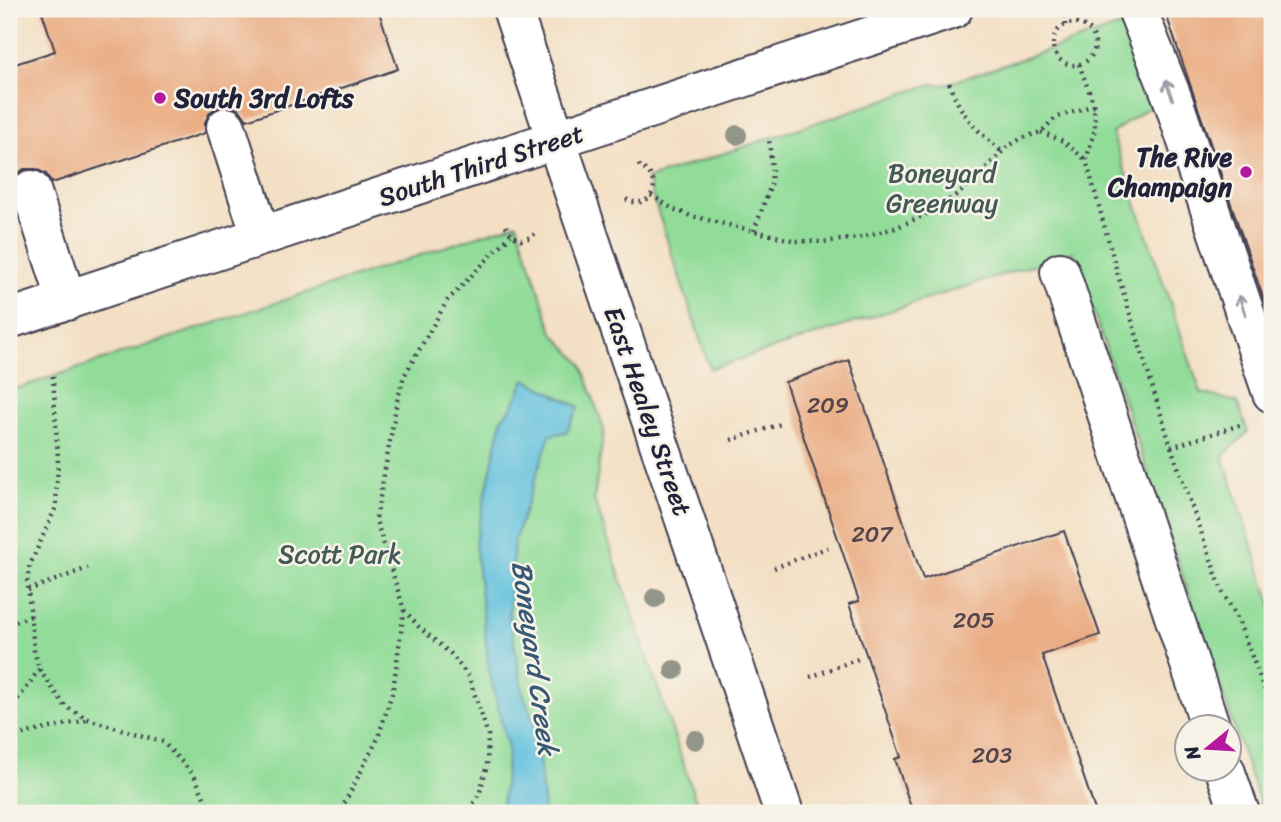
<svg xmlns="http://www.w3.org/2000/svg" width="1281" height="822" font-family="Sriracha,sans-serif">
<rect width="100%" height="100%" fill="#f7f3e8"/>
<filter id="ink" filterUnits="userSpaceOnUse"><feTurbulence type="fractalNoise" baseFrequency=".0143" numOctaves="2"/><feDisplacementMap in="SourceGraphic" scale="14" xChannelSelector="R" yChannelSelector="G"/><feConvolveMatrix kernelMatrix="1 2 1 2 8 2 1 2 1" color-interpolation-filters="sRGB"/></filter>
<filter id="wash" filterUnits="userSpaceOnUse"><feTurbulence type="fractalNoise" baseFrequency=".00686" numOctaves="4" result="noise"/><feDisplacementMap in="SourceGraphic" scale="28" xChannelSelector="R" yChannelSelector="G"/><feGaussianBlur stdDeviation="1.57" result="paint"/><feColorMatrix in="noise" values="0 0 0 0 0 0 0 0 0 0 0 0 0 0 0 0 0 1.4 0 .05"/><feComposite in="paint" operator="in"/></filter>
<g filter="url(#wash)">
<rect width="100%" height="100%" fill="#f3dfc3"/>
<path fill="#90dc98" stroke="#597f6a" stroke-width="2" d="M1124,25L1152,105L1112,133L1201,393L1237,402L1248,432L1223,456L1272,607V813H1263L1073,252L710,369L647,179L932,84L943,85Z
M517,223L553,333L582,364L604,430L594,499L700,813H9V391Z"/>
<path fill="#5ec0dd" stroke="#40718c" stroke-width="2" d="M525,379L579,407L566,432L550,435L514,542L509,615L523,692L536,730L544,808L543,813H501L508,749L489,670L475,543L502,418L512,407Z"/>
<g id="blocks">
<path fill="#eaad84" d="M41,9H378L398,69L247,120L240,110L231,106H219L210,112L205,122V133L52,183L46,174L36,169H24L14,176L10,185L9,197V66L55,51Z
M1193,9H1272V305L1266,306L1167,17Z
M849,360L923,579L1064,531L1100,635L1042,655L1096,813H913L895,759L901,757L849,604L859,601L785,382Z"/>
</g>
</g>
<g filter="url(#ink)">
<use href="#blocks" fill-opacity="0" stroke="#413e4f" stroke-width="2"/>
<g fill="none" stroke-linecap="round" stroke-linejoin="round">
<defs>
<path id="minor" d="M512,9L784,813
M1137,9L1172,97L1272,393
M226,127L261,236
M31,190L67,301
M1060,272L1211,728
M9,319L953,9
M1225,770L1240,813"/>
</defs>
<use href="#minor" stroke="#413e4f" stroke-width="42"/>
<path stroke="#413e4f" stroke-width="4.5" stroke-dasharray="2 5" stroke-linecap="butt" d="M1065,9V25
M1053 44a21 21 0 1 1 42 0a21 21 0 1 1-42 0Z
M1079,64L1094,105L1095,129L1086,160L1118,275L1171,447L1222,591L1238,620L1272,709
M949,83C962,118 974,127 1001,151
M1041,132L1063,141L1086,160
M651,195L673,209L691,216L796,241L823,242L858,238L895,228L931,212L962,191L1007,147L1022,138L1041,132L1055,118L1094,105
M626,199C650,213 667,179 640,167L638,162
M506,226L511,235L521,240L532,237L537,231
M754,231L771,185L772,169L769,139
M53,376L58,458L56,507L30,565L27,579L34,650L39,669L65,706L88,719L163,742L194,775L211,813
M731,440L784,423
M1171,447L1240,425
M774,568L829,547
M28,590L88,568
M404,610L419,627L451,654L469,677L488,735L487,765L480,792L468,813
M9,624L31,616
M810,677L858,659
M9,710L26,689L39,669
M9,737L87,720
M335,813L341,810L378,738L393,690L404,610L376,520L397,401L404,376L447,301L511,235"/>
<use href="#minor" stroke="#fff" stroke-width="38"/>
</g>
<g fill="#929688">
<circle cx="737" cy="135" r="10"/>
<circle cx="655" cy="598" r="10"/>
<circle cx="674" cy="670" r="10"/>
<circle cx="695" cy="740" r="10"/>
</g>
<defs><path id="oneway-shaft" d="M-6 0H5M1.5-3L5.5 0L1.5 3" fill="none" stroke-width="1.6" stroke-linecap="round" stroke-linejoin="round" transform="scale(1.75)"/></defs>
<g stroke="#9c9ca7">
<use href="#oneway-shaft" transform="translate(1169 90) rotate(-111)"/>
<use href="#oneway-shaft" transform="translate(1242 305) rotate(-109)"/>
</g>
</g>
<g fill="#b5179e" stroke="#f7f3e8" stroke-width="2.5">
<circle cx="160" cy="98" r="7"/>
<circle cx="1246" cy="172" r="7"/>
</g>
<g text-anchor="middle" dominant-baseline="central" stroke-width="5" stroke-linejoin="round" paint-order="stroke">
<g font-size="23" fill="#54454d">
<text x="828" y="405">209</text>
<text x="872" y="534">207</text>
<text x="974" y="620">205</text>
<text x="992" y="755">203</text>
</g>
<g font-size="26" font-weight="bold" fill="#22223b" stroke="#f7f3e8" text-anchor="start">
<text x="174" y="98">South 3rd Lofts</text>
<text x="1232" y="157" text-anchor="end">The Rive<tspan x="1232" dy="30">Champaign</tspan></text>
</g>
<g font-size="26" fill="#22223b" stroke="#f7f3e8">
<text transform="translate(481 165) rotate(-18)">South Third Street</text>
<text transform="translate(648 411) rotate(71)">East Healey Street</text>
</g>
<g font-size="26" fill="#435a57" stroke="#f7f3e8">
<text x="942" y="173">Boneyard<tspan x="942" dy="30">Greenway</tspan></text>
<text x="340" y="554">Scott Park</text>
</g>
<g font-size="28" font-style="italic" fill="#375974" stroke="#f7f3e8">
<text transform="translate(535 658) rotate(82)">Boneyard Creek</text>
</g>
</g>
<rect width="1281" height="822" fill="none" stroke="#f7f3e8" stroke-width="35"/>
<g transform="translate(1208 748) rotate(252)"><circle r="33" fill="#f7f3e8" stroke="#a29fa3" stroke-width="2"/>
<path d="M0-5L12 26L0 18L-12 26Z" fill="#b5179e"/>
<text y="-10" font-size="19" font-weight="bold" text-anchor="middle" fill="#22223b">N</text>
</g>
</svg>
